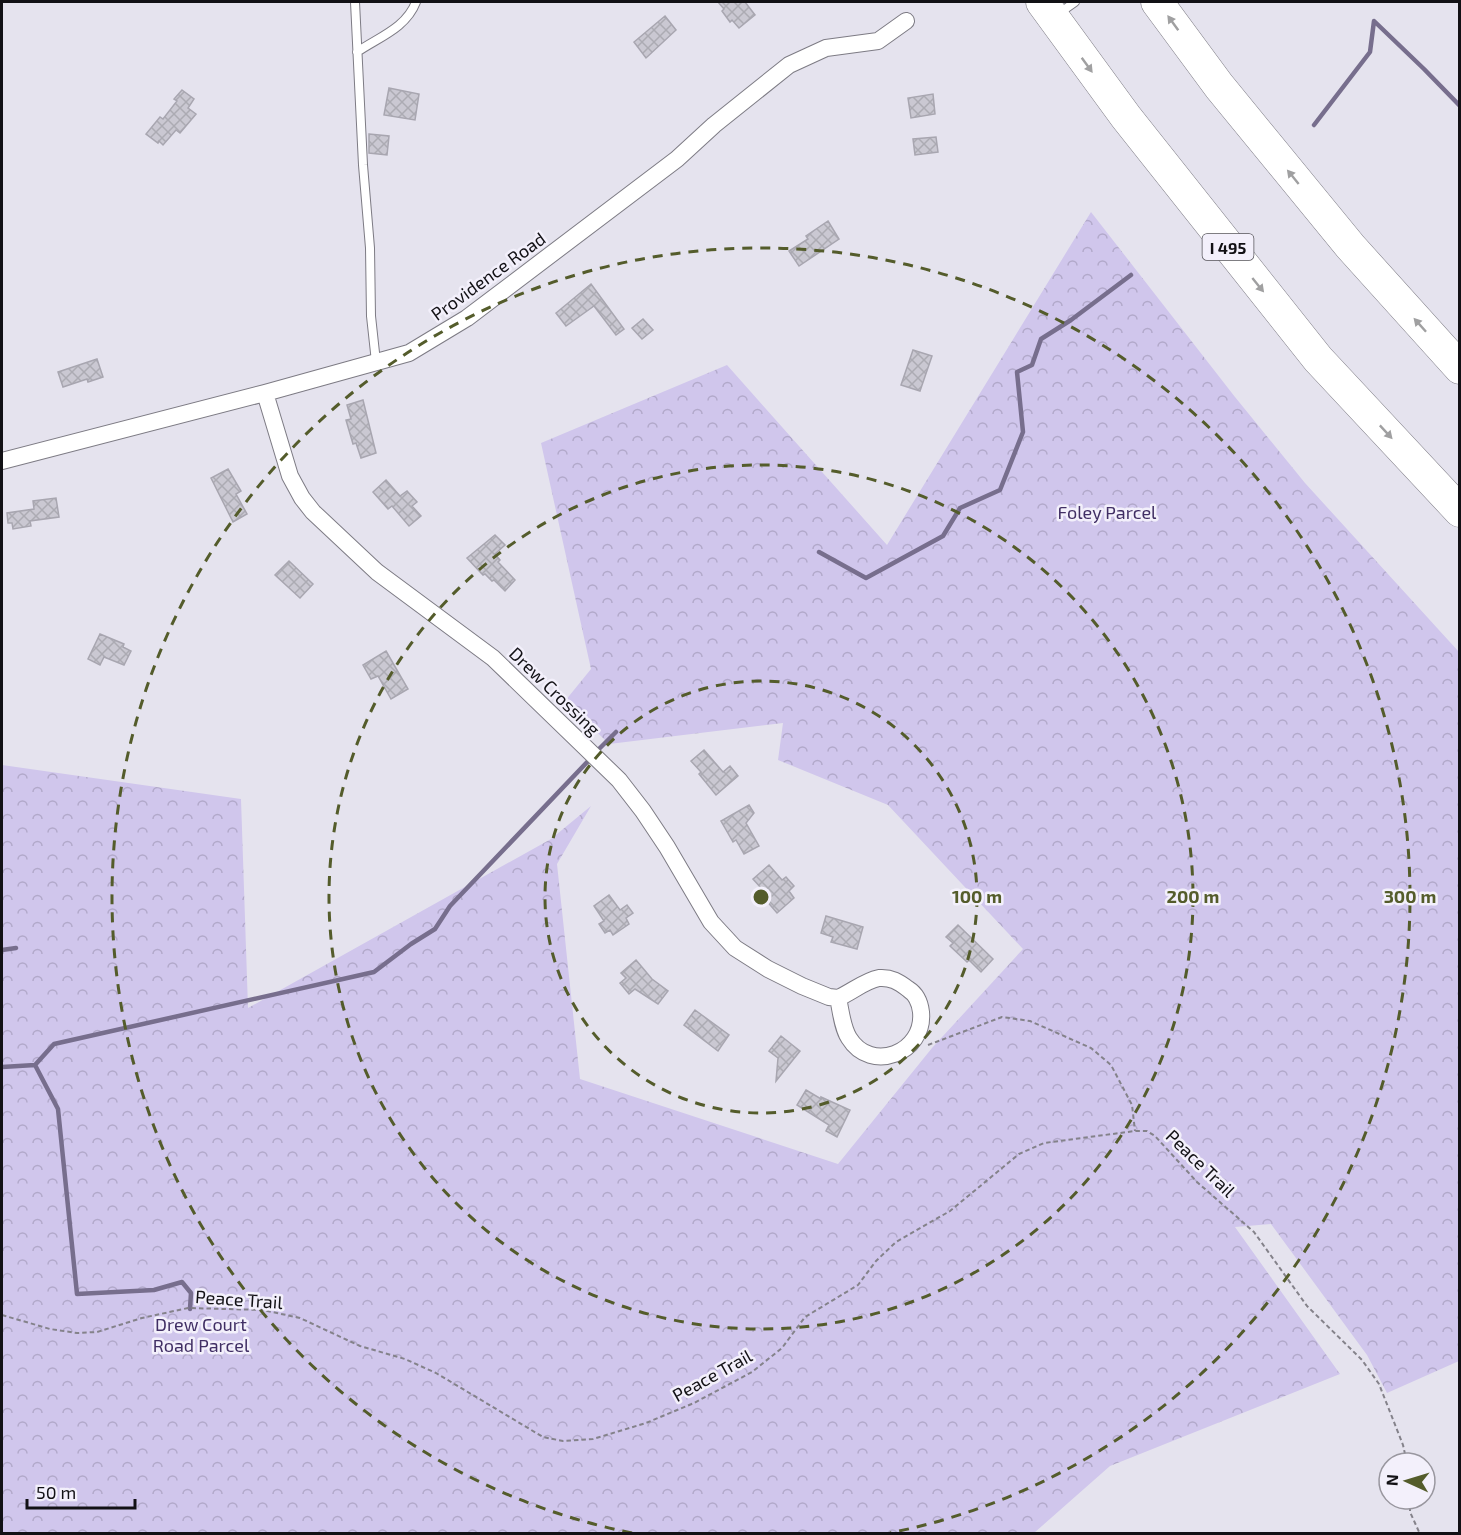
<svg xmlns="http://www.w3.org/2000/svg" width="1461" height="1535" font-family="'Exo 2',sans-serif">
<defs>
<pattern id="park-crowns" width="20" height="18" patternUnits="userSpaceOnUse" patternTransform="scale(1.5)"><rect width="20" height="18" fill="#d0c6ec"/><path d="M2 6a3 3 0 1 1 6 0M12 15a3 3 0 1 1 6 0" fill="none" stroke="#b2a9ca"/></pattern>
<pattern id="building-cross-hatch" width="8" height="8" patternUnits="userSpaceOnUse" patternTransform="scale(1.5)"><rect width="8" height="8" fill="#cac8d2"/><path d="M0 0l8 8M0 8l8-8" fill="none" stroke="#acabb3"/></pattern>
</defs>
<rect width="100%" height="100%" fill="#e5e3ee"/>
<path fill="url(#park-crowns)" d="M1091,212L1235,397L1305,483L1459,652V1361L1387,1393L1367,1355L1271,1224L1235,1227L1340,1374L1110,1466L1034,1533H2V765L241,799L248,1008L551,839L591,806L557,864L580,1079L838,1164L932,1048L1023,949L888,805L778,760L783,723L609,744L565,701L591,669L541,443L727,365L887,545Z"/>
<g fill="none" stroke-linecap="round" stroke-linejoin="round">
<path stroke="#776e8d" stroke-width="4.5" d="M1314,125L1370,52L1374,21L1424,69L1460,106
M819,552L866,578L943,536L960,508L1000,490L1023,432L1017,372L1032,365L1041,339L1071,320L1131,275
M596,752L616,732
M2,950L16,948
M35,1065L58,1109L77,1294L154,1290L182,1282L191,1293L190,1309
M2,1067L35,1065L54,1044L374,972L411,944L435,929L450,906L591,758"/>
</g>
<path fill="url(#building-cross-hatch)" stroke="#a8a6b0" stroke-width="1.5" d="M718,2H745L755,15L739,28L732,20L730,22L722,11L724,9Z
M665,16L676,30L646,58L634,42Z
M389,88L419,94L415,120L384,115Z
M182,90L194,99L188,108L196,114L180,133L176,130L163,145L159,141L158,143L146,134L160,117L163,119L177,101L174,99Z
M933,94L935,114L911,118L908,98Z
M369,134L389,136L387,155L369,153Z
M936,137L938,152L915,155L913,139Z
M828,221L839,239L799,266L789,251L808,239L806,236Z
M591,284L624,329L616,335L594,306L566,326L556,313Z
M643,319L653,330L642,339L632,328Z
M913,350L932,356L920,391L901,385Z
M97,359L103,377L88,382L87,379L63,387L58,372Z
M363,400L376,453L361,458L356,443L353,444L346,420L351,419L347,405Z
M228,469L241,491L236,494L247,514L233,522L211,478Z
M386,480L400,496L407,491L417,502L412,506L421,516L409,526L392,506L388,509L373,492Z
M56,498L59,517L30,521L31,526L13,529L12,523H8L7,513L34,509L33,501Z
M495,535L505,545L495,554L500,560L498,562L515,580L505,591L494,580L492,581L485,574L483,575L467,558Z
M289,561L313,584L300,598L275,575Z
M100,634L124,644L123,647L131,651L124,665L104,657L100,665L88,659Z
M386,651L408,689L391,699L378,676L371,679L363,665Z
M704,750L723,772L730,766L738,776L716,795L699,774L701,772L691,761Z
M749,805L754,813L746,823L759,846L744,854L736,840L733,842L721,821Z
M769,865L782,880L786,877L794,886L789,891L794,898L777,913L759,892L762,889L753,879Z
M609,895L620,910L627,905L633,913L626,918L629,924L613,935L610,930L605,933L599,924L604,921L594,906Z
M826,916L863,927L857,949L831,942L833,937L821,933Z
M958,925L993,959L981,972L969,960L967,962L950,946L953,943L946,937Z
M636,960L652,979L668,991L658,1004L635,989L629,994L620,983L626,978L621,973Z
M695,1010L729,1035L718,1051L684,1025Z
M781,1036L800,1051L776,1081L778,1058L769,1051Z
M806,1090L821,1099V1097L850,1110L837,1137L826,1131L829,1125L797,1105Z"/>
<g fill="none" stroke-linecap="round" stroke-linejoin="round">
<defs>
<path id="lane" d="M355,2L363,165L370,248L371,316L376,362
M1058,14L1075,2
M357,52C379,37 406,28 416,2"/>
<path id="street" d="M265,393L290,476L302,498L313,512L377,572L493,658L619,780L643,811L667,847L711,922L735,948L768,969L802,986L829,997L838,998C841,1011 842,1027 849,1038C871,1074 925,1053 921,1012C920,1003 916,994 908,989C899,982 891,977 879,978C864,981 852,992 838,998
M2,461L265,393L409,353L467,318L677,159L714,125L789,65L826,48L878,41L906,21"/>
<path id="highway" d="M1042,2L1126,117L1318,359L1460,511
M1157,2L1219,86L1350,246L1460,368"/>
</defs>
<use href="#lane" stroke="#7d7b84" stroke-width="10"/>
<use href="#street" stroke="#7d7b84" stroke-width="18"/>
<use href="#highway" stroke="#7d7b84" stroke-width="33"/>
<path stroke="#84828a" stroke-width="2" stroke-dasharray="4.5 3" stroke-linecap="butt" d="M928,1045L1002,1017L1030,1021L1091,1048L1111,1065L1132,1105L1135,1131
M2,1315L50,1329L77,1333L97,1332L142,1318L188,1308L263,1310L300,1318L360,1346L405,1359L436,1373L543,1437L563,1441L593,1439L646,1423L694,1403L752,1372L782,1348L805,1317L858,1285L876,1261L896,1242L950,1211L1019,1154L1044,1143L1135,1131H1147L1155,1136L1197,1182L1254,1232L1307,1306L1362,1360L1379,1384L1403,1445L1407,1463
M1410,1499V1512L1420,1534"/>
<use href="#lane" stroke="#fff" stroke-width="8"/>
<use href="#street" stroke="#fff" stroke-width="16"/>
<use href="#highway" stroke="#fff" stroke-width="32"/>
</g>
<defs><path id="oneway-solid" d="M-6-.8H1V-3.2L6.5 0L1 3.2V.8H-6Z" transform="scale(1.5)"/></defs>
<g fill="#a0a0a1">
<use href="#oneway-solid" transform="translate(1173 23) rotate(-126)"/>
<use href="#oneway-solid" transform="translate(1087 65) rotate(54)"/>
<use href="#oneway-solid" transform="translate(1293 177) rotate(-129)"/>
<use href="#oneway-solid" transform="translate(1258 285) rotate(51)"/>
<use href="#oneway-solid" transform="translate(1420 325) rotate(-132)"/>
<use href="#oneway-solid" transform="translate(1386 432) rotate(47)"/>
</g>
<g fill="none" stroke="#545c2b" stroke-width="3" stroke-dasharray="10 8">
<circle cx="761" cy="897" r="216"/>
<circle cx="761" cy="897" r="432"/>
<path d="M632 1533A649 649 0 1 1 890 1533"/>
</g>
<g text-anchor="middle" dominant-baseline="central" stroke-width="5" stroke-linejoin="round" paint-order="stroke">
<rect fill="#f3f0fb" stroke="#56545a" stroke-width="1.5" x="1202.5" y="234" width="51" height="26" rx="4.5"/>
<g font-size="16" font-weight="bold" fill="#121115">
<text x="1228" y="247">I 495</text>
</g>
<g font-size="18" fill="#121115" stroke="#f3f0fb">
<text transform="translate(488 276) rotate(-36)">Providence Road</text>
<text transform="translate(555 691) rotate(44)">Drew Crossing</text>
<text transform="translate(1201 1163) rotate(44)">Peace Trail</text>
<text transform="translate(239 1299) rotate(4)">Peace Trail</text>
<text transform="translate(712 1375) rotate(-29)">Peace Trail</text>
</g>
<g font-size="18" fill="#402e64" stroke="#f3f0fb">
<text x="1107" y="512">Foley Parcel</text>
<text x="201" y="1324">Drew Court<tspan x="201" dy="21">Road Parcel</tspan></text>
</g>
</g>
<circle cx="761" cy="897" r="9" fill="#545c2b" stroke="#f3f0fb" stroke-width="3"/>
<g font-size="18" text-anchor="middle" font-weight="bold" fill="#545c2b" stroke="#f3f0fb" stroke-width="5" stroke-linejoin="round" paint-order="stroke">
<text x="977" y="903">100 m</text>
<text x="1193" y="903">200 m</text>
<text x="1410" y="903">300 m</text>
</g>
<rect width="1461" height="1535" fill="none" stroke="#121115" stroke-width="6"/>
<g transform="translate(1407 1481) rotate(274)"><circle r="28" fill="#f3f0fb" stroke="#99979f" stroke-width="1.5"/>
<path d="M0-4.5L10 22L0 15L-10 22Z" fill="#545c2b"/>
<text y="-9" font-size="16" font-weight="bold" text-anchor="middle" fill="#121115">N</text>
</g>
<path d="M27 1499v9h108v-9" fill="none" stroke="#121115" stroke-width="3"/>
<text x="36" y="1499" font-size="18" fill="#121115" stroke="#f3f0fb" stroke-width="4.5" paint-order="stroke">50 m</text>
</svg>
